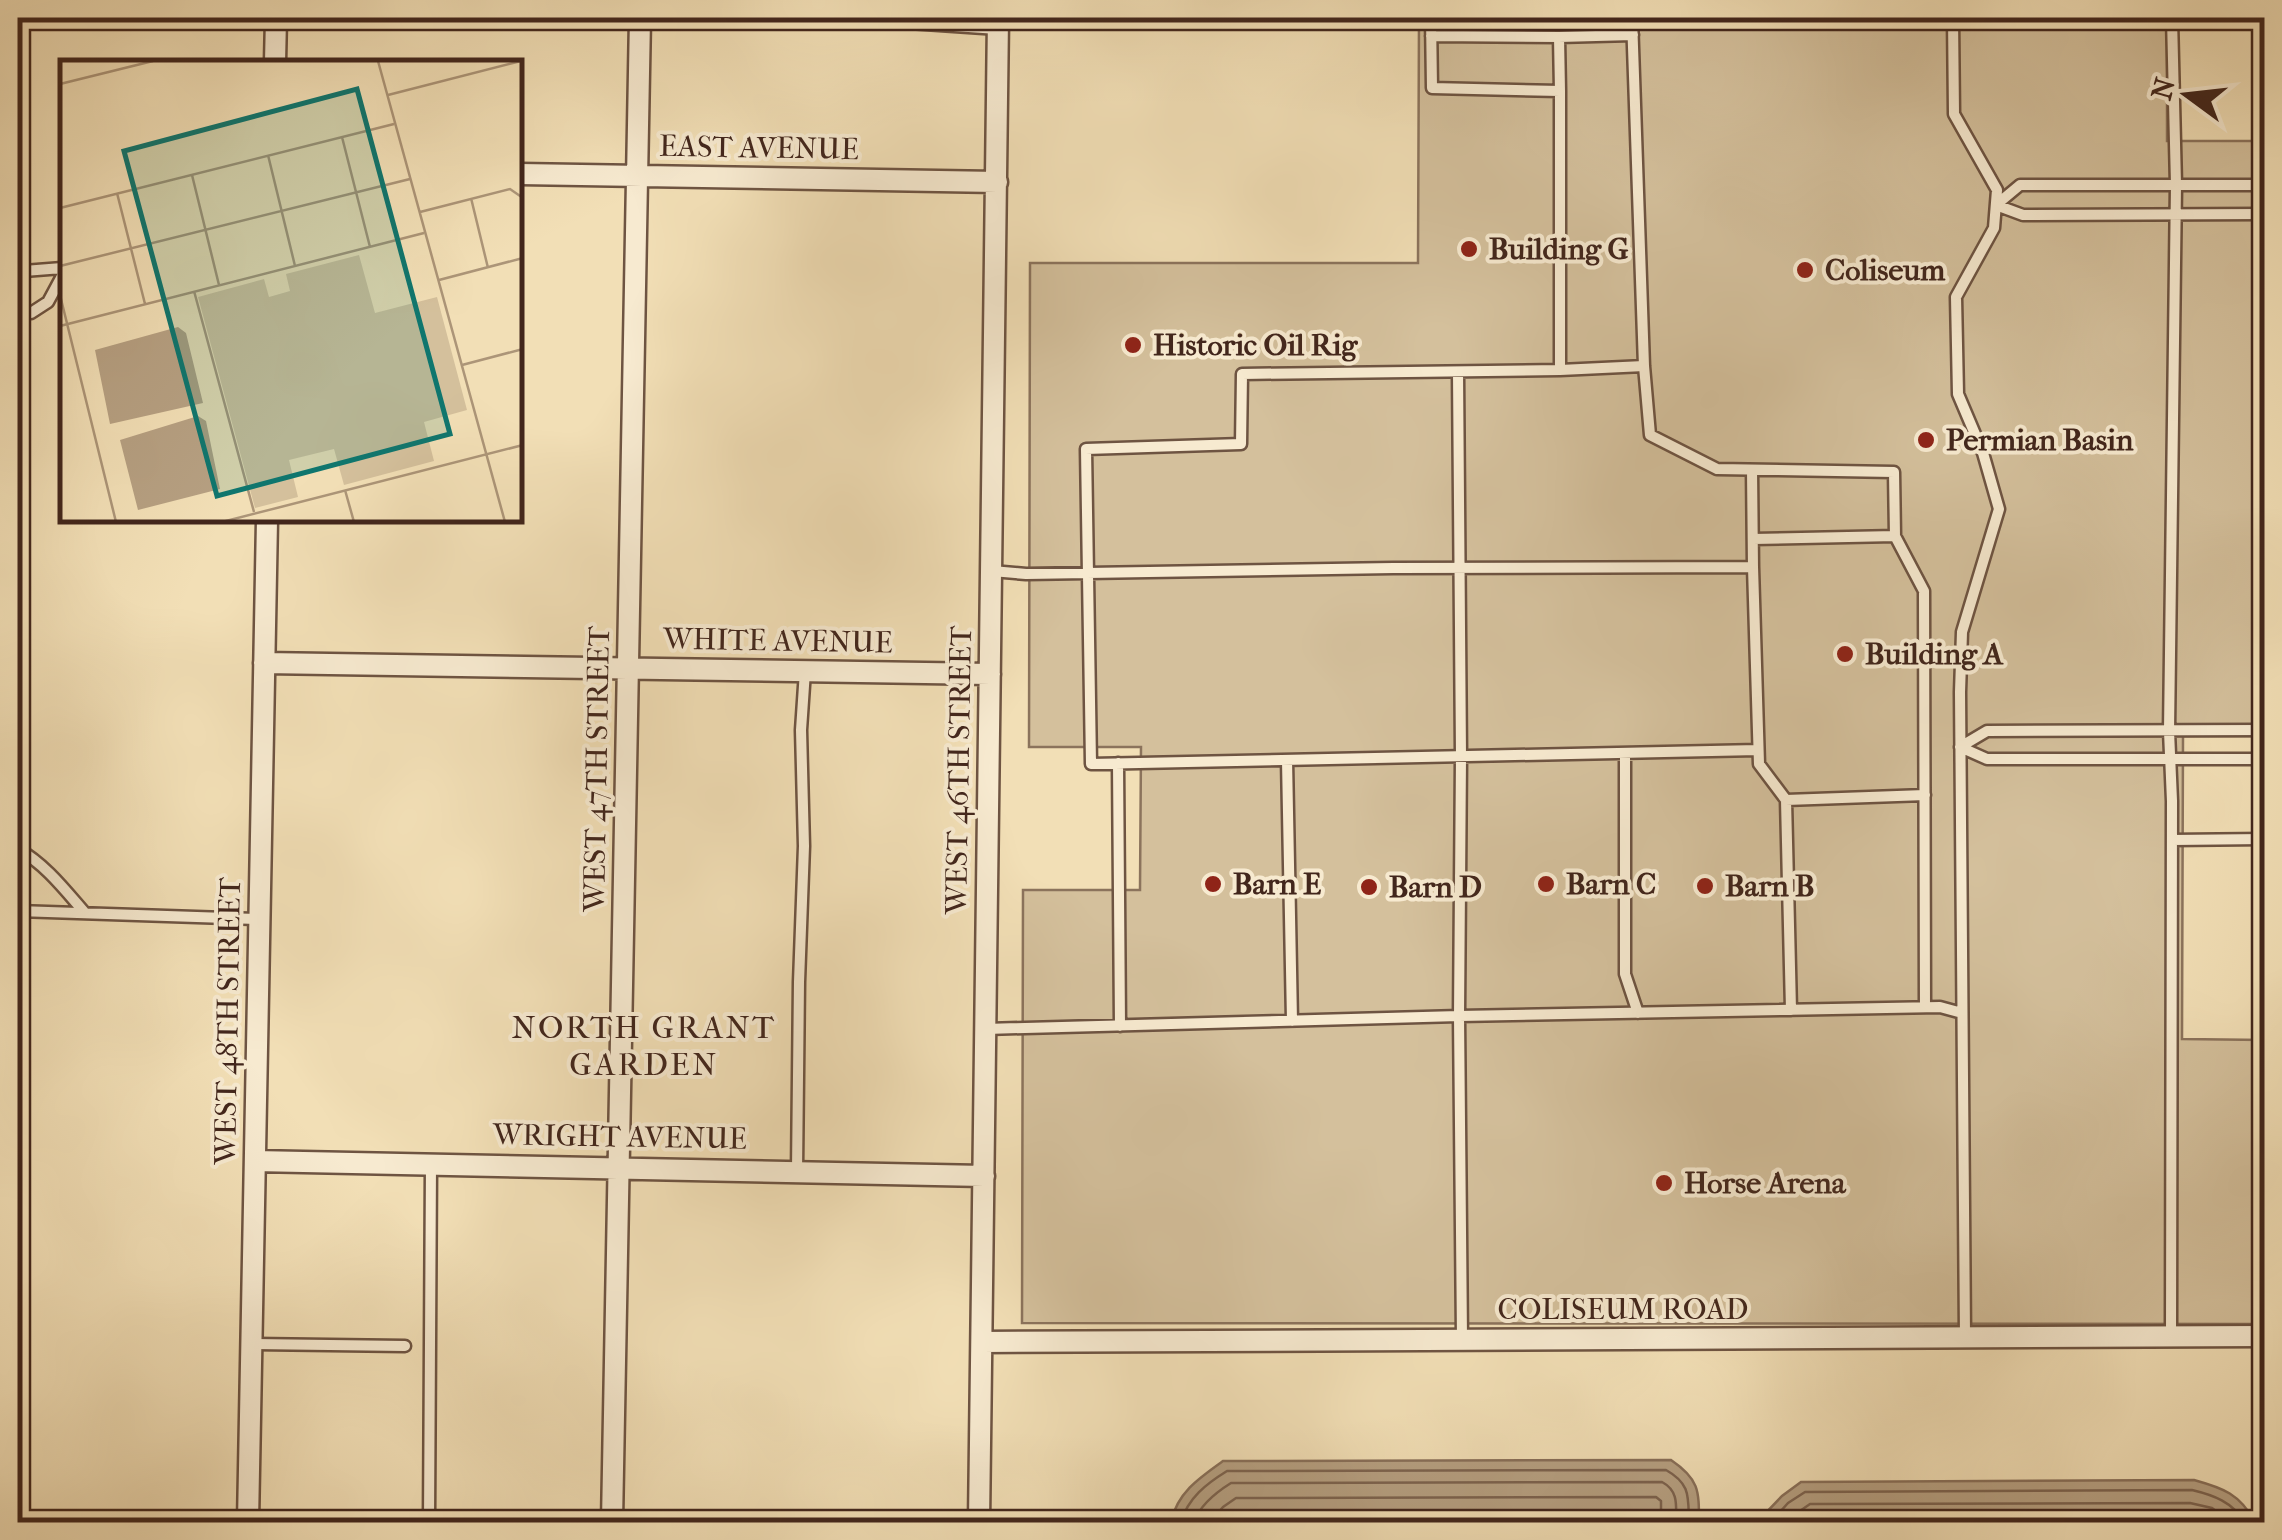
<svg xmlns="http://www.w3.org/2000/svg" width="2282" height="1540" font-family="'IM FELL French Canon',serif">
<rect width="100%" height="100%" fill="#f2dfb6"/>
<filter id="stains"><feTurbulence type="fractalNoise" baseFrequency=".002" numOctaves="4"/><feColorMatrix values="0 0 0 0 .2 0 0 0 0 .09 0 0 0 0 .02 0 0 0 .5 -.17"/></filter>
<radialGradient id="worn" r=".72"><stop offset=".6" stop-color="#630" stop-opacity="0"/><stop offset="1" stop-color="#630" stop-opacity=".3"/></radialGradient>
<path fill="#d4c09c" stroke="#8b735c" stroke-width="2.5" d="M1419,18H2167V141H2264V736H2183L2182,1039L2264,1040V1324L1022,1323L1023,890H1140L1141,747H1029L1030,263H1418Z"/>
<path fill="#b6a082" stroke="#886f59" stroke-width="2.5" d="M1671,1460C1699,1479 1699,1490 1699,1522H1171C1177,1493 1199,1478 1223,1461Z
M2194,1480C2223,1488 2240,1494 2255,1522H1757L1782,1496L1801,1482Z"/>
<g fill="none" stroke-linecap="round" stroke-linejoin="round">
<path stroke="#7c634f" stroke-width="2.5" d="M1181,1522C1188,1498 1206,1484 1227,1471L1666,1470C1691,1484 1688,1497 1689,1522
M1194,1522C1200,1505 1215,1493 1231,1483L1662,1482C1679,1491 1676,1506 1676,1522
M1210,1522L1223,1507L1236,1498L1656,1497L1661,1501V1522
M1771,1522L1788,1503L1805,1492L2192,1490C2213,1495 2233,1502 2244,1522
M1787,1522L1797,1513L1810,1504L2190,1503L2212,1508L2230,1522
M1809,1522L1815,1519L2188,1518L2206,1522"/>
<defs>
<path id="service" d="M835,18L998,29
M1632,18L1644,366L1650,435L1717,469L1894,472L1895,536L1753,539
M1953,18L1954,114L1997,190L1994,228L1956,297L1958,394L1983,453L1999,509L1962,632L1960,692L1965,1337
M1431,36L1559,37L1560,91L1432,88L1431,18
M1559,37L1633,35
M1560,91V370L1644,366
M2264,185H2020L1996,205L2023,215L2264,214
M18,278L24,271L62,268
M18,309L31,313L48,302L62,276
M1560,370L1242,374L1241,444L1086,449L1091,764L1758,750
M1458,372L1461,756L1459,1016L1940,1007L1962,1013
M1895,536L1924,591L1925,1007
M1753,567L1759,764L1786,800L1791,1010
M992,571L1026,574L1393,568L1753,567L1752,470
M2264,730L1987,731L1960,747L1987,759H2264
M1625,753V974L1638,1013
M1287,760L1292,1021
M1118,763L1120,1026
M1786,800L1925,795
M2172,840L2264,839
M18,849C45,864 65,890 85,913
M18,911L258,919
M986,1029L1459,1016L1462,1339
M797,1171L799,982L804,846L801,730L805,671
M2171,1336L2172,801L2169,731L2176,185L2172,18
M252,1344L405,1346
M429,1522L431,1164"/>
<path id="minor" d="M275,62L276,18
M520,174L997,182
M264,663L990,674
M255,1161L984,1176
M982,1342L2264,1336
M248,1522L267,520
M612,1522L640,18
M979,1522L998,18"/>
</defs>
<use href="#service" stroke="#6e5442" stroke-width="15"/>
<use href="#minor" stroke="#6e5442" stroke-width="25"/>
<use href="#service" stroke="#f7ead0" stroke-width="10"/>
<use href="#minor" stroke="#f7ead0" stroke-width="20"/>
</g>
<g fill="#8f2418" stroke="#f7ead0" stroke-width="4">
<circle cx="1469" cy="249" r="10"/>
<circle cx="1805" cy="270" r="10"/>
<circle cx="1133" cy="345" r="10"/>
<circle cx="1926" cy="440" r="10"/>
<circle cx="1845" cy="654" r="10"/>
<circle cx="1213" cy="884" r="10"/>
<circle cx="1546" cy="884" r="10"/>
<circle cx="1705" cy="886" r="10"/>
<circle cx="1369" cy="887" r="10"/>
<circle cx="1664" cy="1183" r="10"/>
</g>
<g text-anchor="middle" dominant-baseline="central" stroke-width="8" stroke-linejoin="round" paint-order="stroke">
<g font-size="30" fill="#42261c" stroke="#f7ead0">
<text transform="translate(759 148) rotate(1)">EAST AVENUE</text>
<text transform="translate(778 641) rotate(1)">WHITE AVENUE</text>
<text transform="translate(597 769) rotate(-89)">WEST 47TH STREET</text>
<text transform="translate(959 770) rotate(-89)">WEST 46TH STREET</text>
<text transform="translate(228 1021) rotate(-89)">WEST 48TH STREET</text>
<text transform="translate(620 1137) rotate(1)">WRIGHT AVENUE</text>
<text x="1623" y="1309">COLISEUM ROAD</text>
</g>
<g font-size="30" font-weight="bold" fill="#42261c" stroke="#f7ead0" text-anchor="start">
<text x="1489" y="249">Building G</text>
<text x="1825" y="270">Coliseum</text>
<text x="1153" y="345">Historic Oil Rig</text>
<text x="1946" y="440">Permian Basin</text>
<text x="1865" y="654">Building A</text>
<text x="1233" y="884">Barn E</text>
<text x="1566" y="884">Barn C</text>
<text x="1725" y="886">Barn B</text>
<text x="1389" y="887">Barn D</text>
<text x="1684" y="1183">Horse Arena</text>
</g>
<g font-size="32" letter-spacing="2.5" fill="#42261c" stroke="#f7ead0">
<text x="644" y="1027">NORTH GRANT<tspan x="644" dy="37">GARDEN</tspan></text>
</g>
</g>
<g transform="translate(60 60)">
<rect width="462" height="462" fill="#f2dfb6"/>
<path d="M299,195L315,253L377,237L407,350L364,362L374,401L284,425L274,389L229,400L238,437L195,448L138,237L204,219L209,237L230,231L226,214Z" fill="#d4c09c"/>
<path d="M118,267L126,273L143,343L50,364L35,290ZM138,356L146,361L160,429L78,450L60,380Z" fill="#b6a082"/>
<path fill="none" stroke="#ac9578" stroke-width="2.5" d="M318,1L445,462M0,24L93,1M328,35L461,1M282,77L310,187M208,95L235,206M132,115L159,225M57,133L85,244M411,138L428,208M0,148L334,64M360,152L450,129L463,138M0,206L350,119M379,220L463,198M134,231L194,452M0,235L56,462M0,266L364,173M402,305L463,289M285,430L294,462M162,462L463,385"/>
<path fill="#0f766e" fill-opacity="0.15" stroke="#0f766e" stroke-width="5" d="M297,29L390,374L157,436L64,91Z"/>
<rect width="462" height="462" fill="none" stroke="#42261c" stroke-width="5"/>
</g>
<rect width="2282" height="1540" fill="none" stroke="#f2dfb6" stroke-width="60"/>
<rect x="20" y="20" width="2242" height="1500" fill="none" stroke="#42261c" stroke-width="5"/>
<rect x="30" y="30" width="2222" height="1480" fill="none" stroke="#42261c" stroke-width="2.5"/>
<g transform="translate(2187 95) rotate(285)" stroke="#f7ead0" stroke-width="8" paint-order="stroke">
<path d="M0-8L18 38L0 25L-18 38Z" fill="#42261c"/>
<text y="-15" font-size="28" font-weight="bold" text-anchor="middle" fill="#42261c">N</text>
</g>
<rect width="100%" height="100%" filter="url(#stains)"/>
<rect width="100%" height="100%" fill="url(#worn)"/>
</svg>
